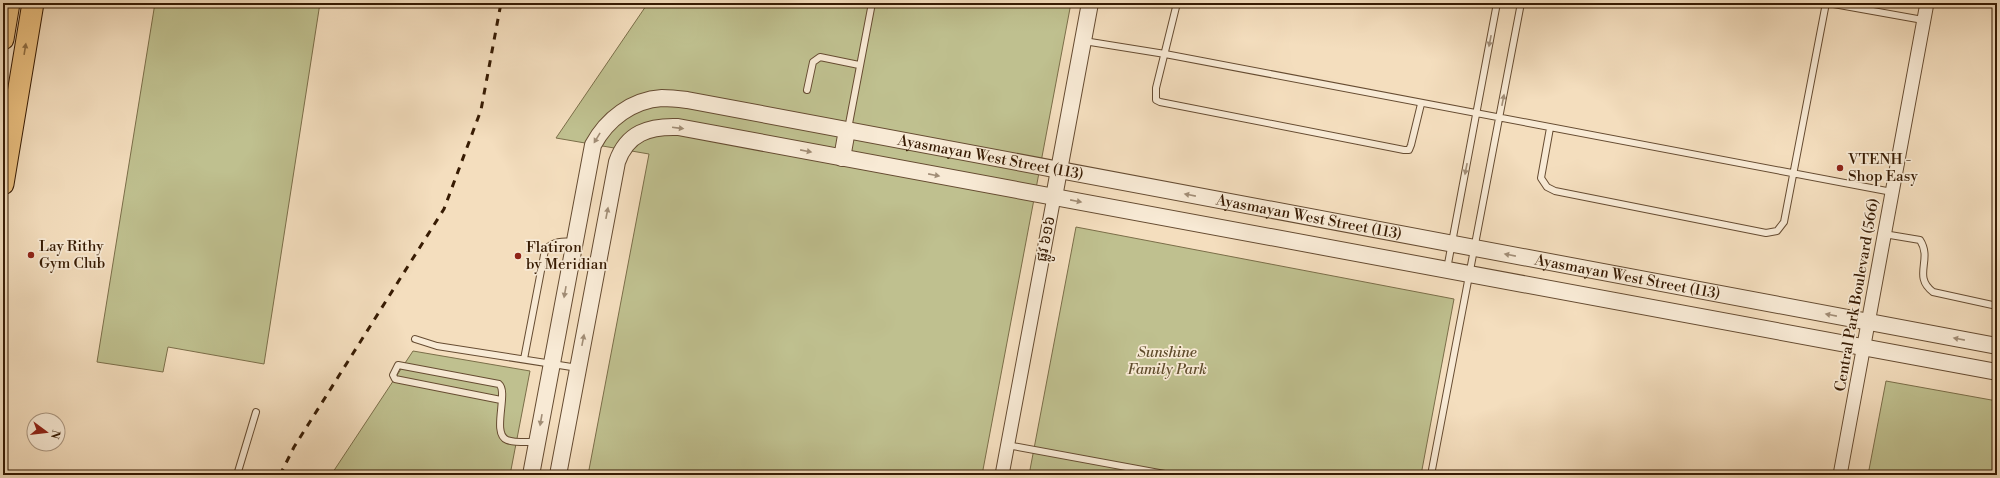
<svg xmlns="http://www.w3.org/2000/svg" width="2000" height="478" font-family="'Libre Bodoni','Noto Sans Khmer',serif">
<rect width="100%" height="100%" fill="#f4debe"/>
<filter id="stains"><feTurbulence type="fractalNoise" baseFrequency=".005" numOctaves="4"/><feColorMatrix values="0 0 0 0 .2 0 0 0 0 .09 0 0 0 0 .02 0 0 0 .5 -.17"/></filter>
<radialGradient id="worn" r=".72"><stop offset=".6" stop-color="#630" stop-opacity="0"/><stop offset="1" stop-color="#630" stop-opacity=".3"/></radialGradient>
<path fill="#bfc08f" stroke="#7b6e49" d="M155,3H320L264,364L168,347L163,372L97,362Z
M648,3H1071L982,475H588L649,154L556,138Z
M1076,227L1454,299L1421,475H1029Z
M413,351L530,371L510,475H331Z
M1886,381L1997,401V475H1868Z"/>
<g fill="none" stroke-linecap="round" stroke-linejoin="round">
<defs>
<path id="service" d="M1177,3L1156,88V100L1160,102L1404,150H1409L1411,145L1421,104
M1828,3L1923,20
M1084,41L1165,54L1892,192
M807,90L813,62L820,57L859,65
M1550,128L1541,178L1547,187L1555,191L1766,233L1777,231L1784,222L1826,3
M848,129L872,3
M1884,234L1920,240C1933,260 1912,276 1933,292L1997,306
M1447,269L1497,3
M415,339L437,346L578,368
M524,359L545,250C554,241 562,241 574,242
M501,400L395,379L393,375L398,365L499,384C509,392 491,434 507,440C515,443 527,442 536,442
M1007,445L1170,475
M237,475L256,412
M1431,475L1521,3"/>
<path id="minor" d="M1002,475L1054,197
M1840,475L1927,3"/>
<g id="tertiary">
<path d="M842,158L847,130"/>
<path d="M1054,197L1090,3"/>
<path id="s1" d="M531,475L593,145C607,119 632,100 662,98C670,98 679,99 687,100L1997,346"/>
<path d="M558,475L617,162C627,133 649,126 678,127L1997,372"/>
</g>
<path id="trunk" d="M3,39L9,3
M3,184L33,3"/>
</defs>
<use href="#service" stroke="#664c32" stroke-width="8"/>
<use href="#minor" stroke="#664c32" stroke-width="15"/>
<use href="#tertiary" stroke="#664c32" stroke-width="18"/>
<use href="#trunk" stroke="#371b03" stroke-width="23"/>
<use href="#service" stroke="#f8ead5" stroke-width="6"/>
<use href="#minor" stroke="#f8ead5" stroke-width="13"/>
<use href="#tertiary" stroke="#f8ead5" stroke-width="16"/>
<use href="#trunk" stroke="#eabf7f" stroke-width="21"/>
<path stroke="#371b03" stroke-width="3" stroke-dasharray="7 7" stroke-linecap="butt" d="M280,475L294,447L444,209L481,110L501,3"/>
</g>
<defs><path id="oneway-solid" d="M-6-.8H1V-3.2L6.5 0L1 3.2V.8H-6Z"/></defs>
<g fill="#a18d76">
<use href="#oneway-solid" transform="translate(1490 41) rotate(101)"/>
<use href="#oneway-solid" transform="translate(1503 100) rotate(-79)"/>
<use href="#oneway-solid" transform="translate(678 128) rotate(7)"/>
<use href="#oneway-solid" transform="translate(597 138) rotate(121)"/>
<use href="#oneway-solid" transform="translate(806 151) rotate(11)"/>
<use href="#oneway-solid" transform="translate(1466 169) rotate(101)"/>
<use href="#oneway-solid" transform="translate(934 175) rotate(11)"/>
<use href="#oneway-solid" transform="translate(1190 195) rotate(-169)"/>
<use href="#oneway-solid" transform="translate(1076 201) rotate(11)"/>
<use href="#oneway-solid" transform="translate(607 213) rotate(-79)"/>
<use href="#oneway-solid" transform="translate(1510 255) rotate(-169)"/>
<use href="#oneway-solid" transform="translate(565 292) rotate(100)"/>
<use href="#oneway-solid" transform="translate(1831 315) rotate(-169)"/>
<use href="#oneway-solid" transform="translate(1959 339) rotate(-169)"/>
<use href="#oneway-solid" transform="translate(583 340) rotate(-79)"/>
<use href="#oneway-solid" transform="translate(541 420) rotate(100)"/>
</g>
<use fill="#906d41" href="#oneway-solid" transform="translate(25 49) rotate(-81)"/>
<g fill="#8f2418" stroke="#f8ead5" stroke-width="1.5">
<circle cx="1840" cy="168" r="4"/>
<circle cx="31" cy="255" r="4"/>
<circle cx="518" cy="256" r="4"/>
</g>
<g text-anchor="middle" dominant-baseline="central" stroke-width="3.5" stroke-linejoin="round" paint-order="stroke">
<g font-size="15" fill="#371b03" stroke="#f8ead5">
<text stroke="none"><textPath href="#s1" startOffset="757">Ayasmayan West Street (113)</textPath></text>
<text stroke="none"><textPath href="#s1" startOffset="1081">Ayasmayan West Street (113)</textPath></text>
<text transform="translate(1046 239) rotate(-79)">ផ្លូវ ៦១៦</text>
<text stroke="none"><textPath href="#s1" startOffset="1405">Ayasmayan West Street (113)</textPath></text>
<text transform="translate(1857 295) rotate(-80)">Central Park Boulevard (566)</text>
</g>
<g font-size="15" fill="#371b03" stroke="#f8ead5" text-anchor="start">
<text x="1848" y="159">VTENH -<tspan x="1848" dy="17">Shop Easy</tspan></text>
<text x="39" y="246">Lay Rithy<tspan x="39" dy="17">Gym Club</tspan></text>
<text x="526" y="247">Flatiron<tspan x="526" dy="17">by Meridian</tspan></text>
</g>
<g font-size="15" font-style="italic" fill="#604d2d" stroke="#f8ead5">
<text x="1167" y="352">Sunshine<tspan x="1167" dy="17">Family Park</tspan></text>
</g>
</g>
<rect width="2000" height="478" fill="none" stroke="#f4debe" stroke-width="16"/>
<rect x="4" y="4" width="1992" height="470" fill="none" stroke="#371b03" stroke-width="2"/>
<rect x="8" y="8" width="1984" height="462" fill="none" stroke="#371b03"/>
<g transform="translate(46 432) rotate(105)"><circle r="19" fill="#f8ead5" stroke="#ab9781"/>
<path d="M0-3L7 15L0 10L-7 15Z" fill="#8f2418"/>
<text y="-6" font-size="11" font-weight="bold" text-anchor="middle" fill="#371b03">N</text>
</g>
<rect width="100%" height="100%" filter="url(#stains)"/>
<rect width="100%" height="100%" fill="url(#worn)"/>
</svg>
